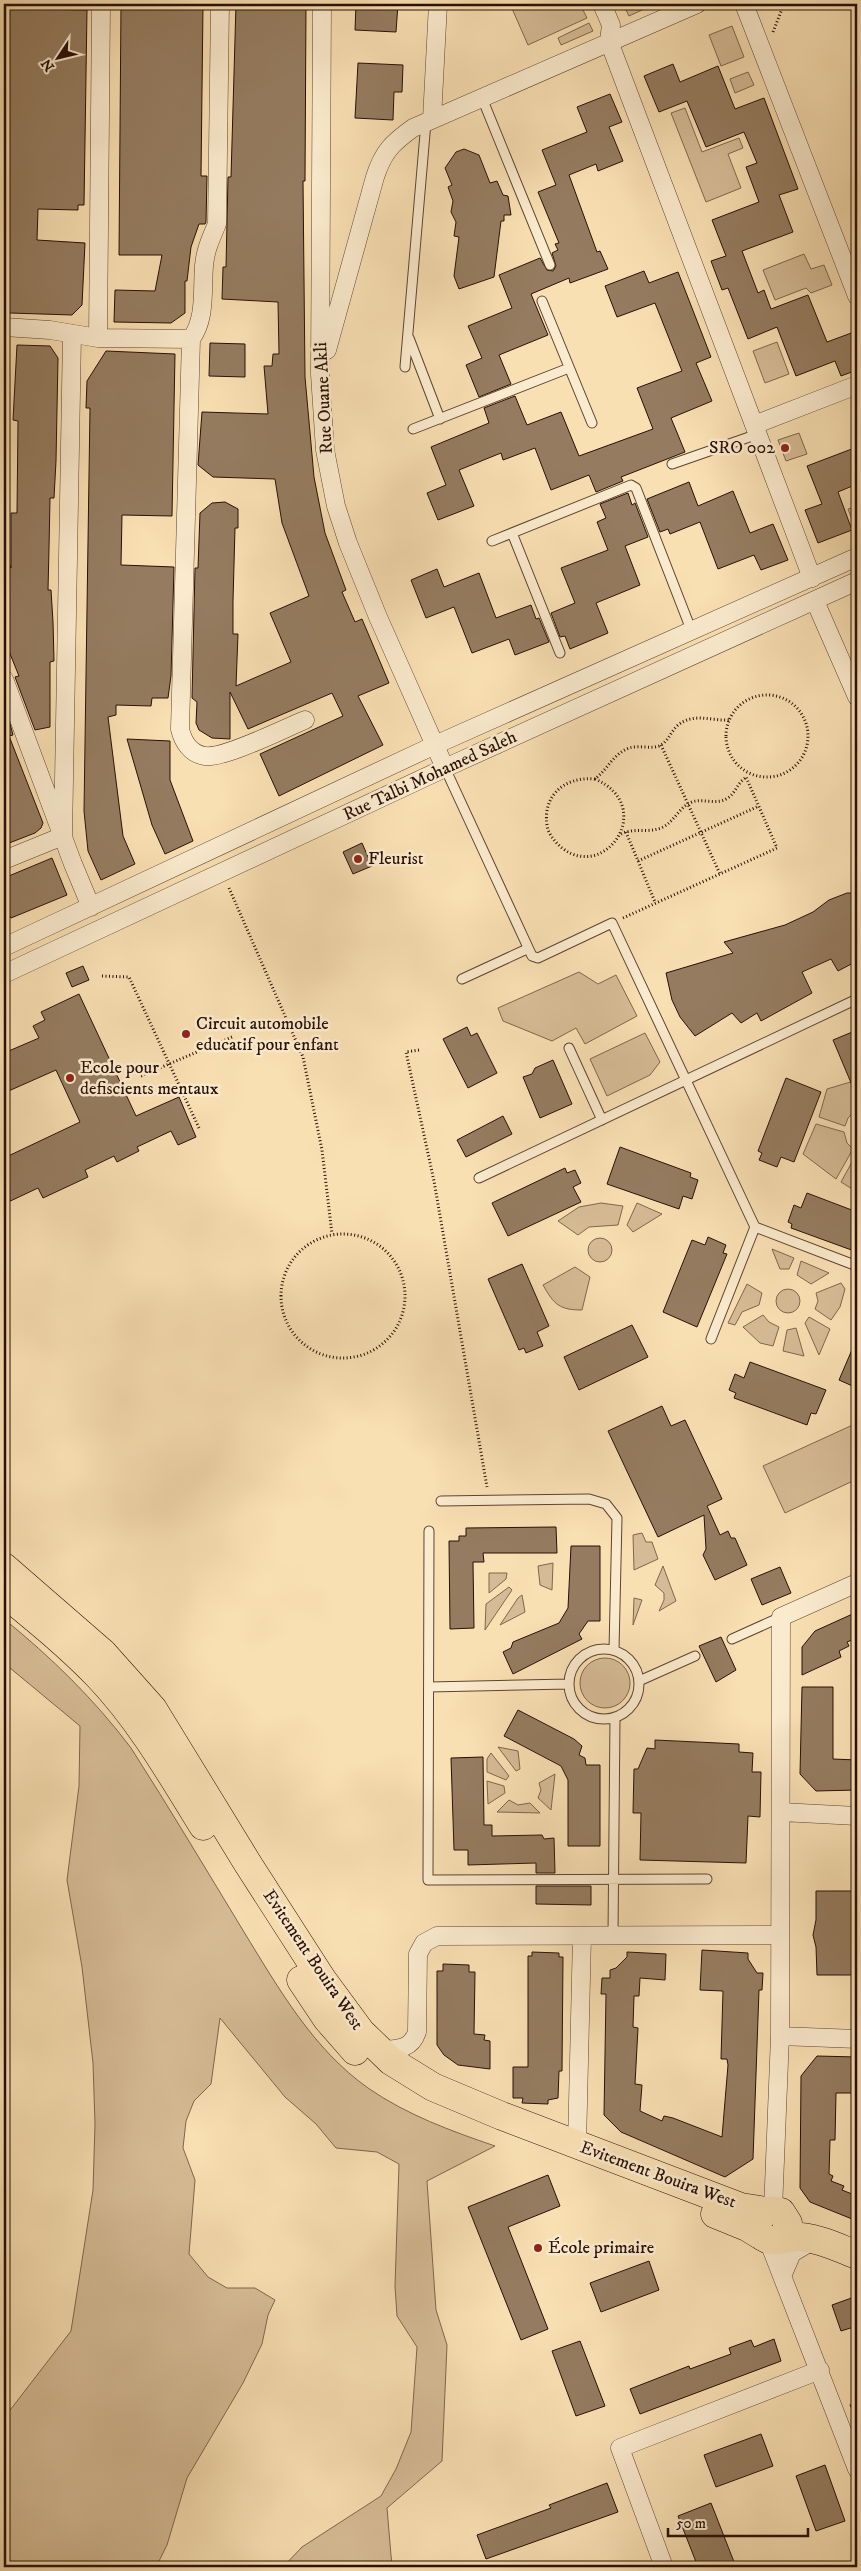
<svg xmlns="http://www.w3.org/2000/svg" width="861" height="2571" font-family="'IM FELL DW Pica',serif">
<rect width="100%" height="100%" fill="#f9e0b3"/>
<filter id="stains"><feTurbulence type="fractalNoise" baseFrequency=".004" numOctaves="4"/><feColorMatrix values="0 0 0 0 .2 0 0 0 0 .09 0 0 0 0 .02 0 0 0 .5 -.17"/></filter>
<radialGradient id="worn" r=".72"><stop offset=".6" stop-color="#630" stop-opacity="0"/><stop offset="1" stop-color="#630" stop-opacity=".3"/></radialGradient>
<path fill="#d6bc96" stroke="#80664e" d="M510,4H580L587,18L528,45Z
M623,4H655L629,16Z
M589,23L593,31L561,45L558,38Z
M732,26L744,57L721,66L709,35Z
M748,72L754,85L735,93L730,79Z
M685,108L702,152L739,138L743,148L728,154L741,188L706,202L671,113Z
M804,254L811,269L824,265L832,285L811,293L806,288L775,300L763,270Z
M777,342L789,374L765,383L753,351Z
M799,433L807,454L786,461L778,440Z
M857,506V533L848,509Z
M579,972L598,984L616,975L637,1016L585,1044L576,1028L552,1041L503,1021L498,1008Z
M645,1033L660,1062L650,1075L607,1096L590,1059Z
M857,1080V1109L848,1118L845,1126L819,1117L827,1089Z
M816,1124L844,1132L847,1143L853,1149L836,1179L803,1154Z
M857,1153V1192L841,1182Z
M601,1203L623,1206L618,1225L589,1227L578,1235L558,1221L579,1207Z
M637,1203L662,1214L633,1232L627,1225Z
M588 1250a12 12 0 1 1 24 0a12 12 0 1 1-24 0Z
M772,1249L794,1258L789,1269H780Z
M801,1261L829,1273L811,1284L797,1275Z
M575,1267L590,1277L582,1310C560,1310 554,1305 543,1285Z
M841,1283L845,1289L840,1307L831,1320L815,1309L818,1301L816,1293Z
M747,1284L762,1293L759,1305L742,1312L735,1325L728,1323Z
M776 1301a12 12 0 1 1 24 0a12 12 0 1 1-24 0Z
M763,1315L769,1322L779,1327L773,1346L760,1343L743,1327Z
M809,1317L830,1329L819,1355L805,1323Z
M796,1328L804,1356L783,1351L787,1330Z
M857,1423V1479L785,1513L763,1466Z
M642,1533L646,1542H652L658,1559L634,1570L633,1535Z
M553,1563L552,1590L540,1585L538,1566Z
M663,1566L676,1601L659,1611L664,1600V1593L655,1585Z
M489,1573H507L506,1579L489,1593Z
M509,1587L512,1590L485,1630L486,1604Z
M522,1595L525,1612L500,1625L518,1598Z
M634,1598L642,1600L633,1625Z
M4,1619C52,1658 94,1699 131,1748C170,1809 207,1871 244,1932C279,1989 313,2049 368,2088C407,2115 451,2131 495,2146L427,2181L436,2310L447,2345L442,2461L387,2508L392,2567H283L302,2547L381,2496L396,2469L411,2432L417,2347L397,2316L395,2286L399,2164L377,2152L336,2148L316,2124L285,2097L220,2018L211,2084L194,2101L186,2121L183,2148L195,2180L189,2254L208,2277L227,2288H255L275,2300L268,2315L262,2344L243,2383L187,2478L167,2545L156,2567H4V2418L71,2331L93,2190L95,2124L93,2063L82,1967L67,1880L79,1786L80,1726L4,1663Z
M580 1683a25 25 0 1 1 50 0a25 25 0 1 1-50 0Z
M498,1747L518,1751L520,1769L516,1771Z
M491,1753L509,1776L506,1780L487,1772V1759Z
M555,1774L551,1810L538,1798L541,1790L539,1783Z
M487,1781L504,1786L505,1793L488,1804Z
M509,1800L518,1805L530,1803L540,1813L497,1812Z"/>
<path fill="#957c60" stroke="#290f06" d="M4,4L35,5V9L87,10L84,205H78V210L38,209L37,240L85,243L82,305L72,315L10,313L4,308Z
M121,4H203L201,176H207L206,222L205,224H199L191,247L187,281H185V313L171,323L114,322L115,290L155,291L162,255H119Z
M236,4H306L305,181H303L305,377L314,477L325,533L346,590L342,592L355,622L362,619L389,683L358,696L383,745L279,796L260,754L343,716L332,693L248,729L230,692V739L212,738L199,730L196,723L197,702L192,698L195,568H198L200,513L212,503L225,502L238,509V528H235L233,601V634H238L236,686L291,662L270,613L309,596L282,523L275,479L213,477L198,465L202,412L268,414L264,366H272L273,354H279L278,302L222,299L223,267H226L228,177H231Z
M356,4H398L396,32L355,30Z
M358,63L403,65L402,92H394L393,120L355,118Z
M673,64L680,82L718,66L735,109L764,98L798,189L779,195L793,232L742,251L758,293L764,290L771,309L808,295L827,342L854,332L857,341V370L841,376L835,361L796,376L777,327L748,339L728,288L722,290L711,261L726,256L712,220L759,202L746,167L757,163L744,132L706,147L687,101L659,112L644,76Z
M610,94L622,122L609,127L623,161L598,171L596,164L569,175L597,252L600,251L608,269L570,283L569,278L531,294L548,335L499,355L511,384L479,397L466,365L482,358L468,326L512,308L499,275L540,258L547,270L553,271L556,266L552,253L558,250L555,244L559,243L538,192L556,185L542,150L587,132L577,107Z
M464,149L479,155L490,183L497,181L503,195L508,196L511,215H504V221H501L494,277L459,289L454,276L459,237L454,236L456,222L451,212L453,201L448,187L452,185L445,168L456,152Z
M644,271L649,283L678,272L711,357L696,363L712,401L671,418L685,452L621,477L623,481L596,492L589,475L551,490L535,448L503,460L501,453L459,470L474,506L438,520L427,493L446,485L431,447L489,423L484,408L515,396L527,425L561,412L579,456L653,429L637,388L682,371L655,303L617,317L605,286Z
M210,343L245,344V377L209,376Z
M17,345L50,346L58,358L56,461L54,498H50L49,548L48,590H51L53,622L54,661L50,662V727L35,730L15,677L19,676L4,639V552L11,568V513H17L18,421L13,420Z
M106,351L175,354L172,516L122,515L121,565L174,567L171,676L168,698H152L151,706L116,705V715L108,717L123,836L135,864L101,880L88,851L84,811L90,408H86L87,381Z
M857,447V484L838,492L852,530L818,543L805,510L822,504L807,466Z
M689,482L698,506L733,491L750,533L773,524L788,560L761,570L754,555L718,569L700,522L670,534L668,529L660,532L647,499Z
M628,493L632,505L635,503L648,537L625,546L640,585L596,603L608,633L570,649L565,636L560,637L551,613L575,603L561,568L608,550L597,522L606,518L600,504Z
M437,569L444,587L479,573L496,618L531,605L536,619L539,618L549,642L515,655L509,639L472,653L454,607L426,618L411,580Z
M10,724L13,735L9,736L43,823L41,828L35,833L4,845V725Z
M127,739L170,741V780L193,841L165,854L152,825Z
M362,843L372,866L353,874L343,852Z
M52,858L67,895L11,918L10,916L4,918V878Z
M847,893H857V961L838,971L831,959L802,972L812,993L761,1021L757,1013L741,1023L732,1013L695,1036L680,1017L672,1000L666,973L733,953L724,942L785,925L813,912L829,900Z
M83,966L89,980L72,987L66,973Z
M79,994L136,1116L179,1097L196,1137L178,1145L171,1131L137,1147L139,1151L117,1162L114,1156L85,1170L88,1177L43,1198L38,1188L4,1204V1158L80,1122L56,1070L4,1093V1053L39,1038L33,1026L45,1020L41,1012Z
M467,1027L471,1036L477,1033L497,1073L468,1088L443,1039Z
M857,1030V1097L833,1040Z
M553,1060L572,1104L540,1118L523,1077L532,1074L535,1068Z
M786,1078L821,1092L794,1162L781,1157L777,1167L759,1160L762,1153L758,1151Z
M503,1116L512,1134L466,1157L457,1140Z
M620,1147L691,1173L690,1177L698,1180L692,1199L683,1196L679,1209L607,1184Z
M565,1168L567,1173L575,1170L581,1183L573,1187L581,1202L508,1236L492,1203Z
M807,1193L857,1212V1252L791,1228L792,1224L788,1222L794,1205L801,1208Z
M708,1237L726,1245L723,1253L727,1254L697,1327L663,1312L692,1240L705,1245Z
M522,1264L549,1326L537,1332L543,1346L526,1353L524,1348L519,1350L488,1279Z
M632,1325L648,1357L579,1390L564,1357Z
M857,1338V1388L839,1380Z
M750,1362L826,1390L816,1414L811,1413L807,1425L734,1398L736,1393L729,1390L735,1374L744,1378Z
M662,1406L671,1426L685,1420L722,1499L707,1506L720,1535L728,1531L731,1538H735L747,1565L715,1580L703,1555L706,1549L704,1515L658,1537L608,1431Z
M556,1527L557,1553H483L484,1562H473L474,1628L450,1629L449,1541H459V1536H466V1528Z
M571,1546H600V1621H588L579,1634L582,1639L513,1674L503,1652L511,1648L513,1642L559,1623L568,1608Z
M780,1567L791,1593L762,1605L751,1579Z
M857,1612V1638L847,1642L849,1646L839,1651L841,1657L802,1675V1647L815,1631Z
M721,1637L736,1670L716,1682L699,1646Z
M802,1687H833V1759L857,1760V1790L816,1791L800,1774Z
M518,1710L574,1739L582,1746L579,1755L585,1758L586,1765H600V1846H568V1780L561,1766L504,1736Z
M655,1740L739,1744V1752L753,1753L752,1772H761L760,1817L748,1816L746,1863L640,1860L641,1813H633L634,1769H638L647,1748L655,1749Z
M483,1757L484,1825H492V1836L542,1835L544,1839L554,1838L555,1873H536V1863L468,1865V1850H454L451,1758Z
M536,1886H591V1905L536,1904Z
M816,1891H857V1975H817L816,1947L813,1935L816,1920Z
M702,1950L748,1953V1959L757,1973H763L762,1990H759L753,2159L725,2177L621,2132L604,2115L606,1994H601L602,1978H610V1970L616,1968L627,1957V1952L666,1954L665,1980L640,1978L639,1996H634L633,2027L638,2028L635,2084L642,2085L640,2111L662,2121L664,2116L673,2118L722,2137L728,2065L727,2059H721L723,1991L700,1990Z
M532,1952L559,1953V1957H563L562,2071H559L558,2098L548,2100V2104L522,2103L523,2098H513V2067H528V1956H532Z
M443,1964L469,1965V1972H475L474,2034L485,2035L484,2040L490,2041V2069L458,2065L444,2055L437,2045V1971H443Z
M817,2056L857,2057V2093H836L835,2140H830L829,2174L833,2176L831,2181L844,2186L842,2190L857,2196V2221L810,2202L800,2188L801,2076Z
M548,2175L560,2206L508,2227L548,2329L521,2340L468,2207Z
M649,2261L659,2290L601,2312L590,2283Z
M857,2296V2326L841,2331L832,2305Z
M774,2339L781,2361L640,2414L630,2389L689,2366L690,2369L731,2354L729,2348L751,2340L754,2347Z
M580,2341L605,2406L576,2416L552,2351Z
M761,2434L773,2466L716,2487L704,2455Z
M825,2465L845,2521L816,2531L796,2476Z
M607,2483L618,2512L486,2559L477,2535L551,2508L549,2505Z
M711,2503L736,2567H698L678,2516Z"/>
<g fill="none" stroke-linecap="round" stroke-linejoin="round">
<defs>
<path id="service" d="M482,98L550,265
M542,301L592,423
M409,338L440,419
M405,367L426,122
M413,429L569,368
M672,464L758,434
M512,533L560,653
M492,541L631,485L636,488L692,632
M445,768L532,956L538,958L612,923L755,1227L711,1339
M462,979L527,949
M569,1048L602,1120
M479,1178L857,999
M755,1227L857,1266
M441,1501L589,1499L606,1504L617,1518L614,1650
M429,1531L428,1880L707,1879
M732,1639L781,1617
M569 1684a35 35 0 1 1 70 0a35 35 0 1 1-70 0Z
M639,1681L695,1656
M429,1687L569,1684
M613,1936L615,1717"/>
<path id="minor" d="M220,4L217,224C211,238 205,251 204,266C202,291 206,319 191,339L180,729C183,742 191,754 205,756C224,759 285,728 305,720
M322,4L320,374L325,450L336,506L348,543L378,617L445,768
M602,4L611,25L609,41L613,52L812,578
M744,4L857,296
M432,119L438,4
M4,327L50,330L98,338L191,339
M98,338L101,4
M327,350L375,177C383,152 392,143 413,128L697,4
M754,425L857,385
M815,601L857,697
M4,679L73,864L91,907
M4,860L63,836L72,335
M4,947L435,745L857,557
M4,974L445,768L857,581
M781,1812L857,1816
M780,2036L857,2039
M380,2050C397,2049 411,2050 417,2032L418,1954L424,1943L437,1936L779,1935
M577,2145L582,1936
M773,2210L780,2036L781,1617L857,1583
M768,2240L857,2469
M783,2274L792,2253L814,2240
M664,2567L620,2448L820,2370"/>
<path id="trunk" d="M4,1567L103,1653L153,1709L248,1864L322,1979L361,2032L391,2061L433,2087L502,2116L741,2207L766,2211
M4,1593C36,1619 69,1646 98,1676C140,1720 171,1774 203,1826
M301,1980L327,2019L355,2051
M715,2214L747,2227L760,2235
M777,2240L785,2234L788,2223L781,2212C761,2204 747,2231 767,2239C777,2243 790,2236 801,2237C821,2239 839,2248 857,2255"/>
</defs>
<use href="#service" stroke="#5d4331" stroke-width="11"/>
<use href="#minor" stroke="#5d4331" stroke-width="19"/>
<use href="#trunk" stroke="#290f06" stroke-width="29"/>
<path stroke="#290f06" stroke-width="3" stroke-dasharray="1 2.5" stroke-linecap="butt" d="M773,32L784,4
M726 736a41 41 0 1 1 82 0a41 41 0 1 1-82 0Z
M661,745L720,874
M595,779C657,806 606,882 562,848C556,843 551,837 548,830C540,797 564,776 595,779C608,769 613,754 629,748C638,745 650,749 659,746C668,742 670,733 677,726C693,712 710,721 729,720
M626,832L655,902
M621,834C635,827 649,834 663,827C675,821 679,807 692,802C703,798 715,805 726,799C736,794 737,782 747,777
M638,861L759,806
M229,888L303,1057L322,1150L332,1234
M623,918L777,848L746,777
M102,976L129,977L199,1128
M419,1050L406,1052L434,1181L487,1487
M141,1076L232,1037
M281 1296a62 62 0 1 1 124 0a62 62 0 1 1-124 0Z
M850,2406L857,2403"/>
<use href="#service" stroke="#fbebce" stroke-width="9"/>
<use href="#minor" stroke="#fbebce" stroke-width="18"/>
<use href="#trunk" stroke="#f9e0b3" stroke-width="28"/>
</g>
<g fill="#8f2418" stroke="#fbebce" stroke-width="2">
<circle cx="785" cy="448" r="5"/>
<circle cx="358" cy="859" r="5"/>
<circle cx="186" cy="1034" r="5"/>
<circle cx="70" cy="1078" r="5"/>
<circle cx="538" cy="2248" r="5"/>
</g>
<g text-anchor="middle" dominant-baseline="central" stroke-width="5" stroke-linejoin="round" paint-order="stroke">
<g font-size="18" fill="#290f06" stroke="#fbebce">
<text transform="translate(324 398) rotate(-93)">Rue Ouane Akli</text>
<text transform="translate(430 776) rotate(-25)">Rue Talbi Mohamed Saleh</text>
<text transform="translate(313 1960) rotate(56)">Evitement Bouira West</text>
<text transform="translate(658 2175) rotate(20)">Evitement Bouira West</text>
</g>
<g font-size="18" fill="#290f06" stroke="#fbebce" text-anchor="start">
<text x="775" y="448" text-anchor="end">SRO 002</text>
<text x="368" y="859">Fleurist</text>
<text x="196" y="1024">Circuit automobile<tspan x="196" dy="21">educatif pour enfant</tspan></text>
<text x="80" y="1068">Ecole pour<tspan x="80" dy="21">defiscients mentaux</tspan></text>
<text x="548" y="2248">École primaire</text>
</g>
</g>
<rect width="861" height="2571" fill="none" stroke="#f9e0b3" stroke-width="20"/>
<rect x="5" y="5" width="851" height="2561" fill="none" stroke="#290f06" stroke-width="2.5"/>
<rect x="10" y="10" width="841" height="2551" fill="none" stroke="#290f06"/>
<g transform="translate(58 58) rotate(235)" stroke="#fbebce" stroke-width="4" paint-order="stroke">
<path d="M0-4L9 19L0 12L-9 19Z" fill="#290f06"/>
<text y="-8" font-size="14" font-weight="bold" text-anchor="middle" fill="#290f06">N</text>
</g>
<path d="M668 2528v8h140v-8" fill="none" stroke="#290f06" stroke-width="2.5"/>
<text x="676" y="2528" font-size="15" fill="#290f06" stroke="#fbebce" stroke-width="4" paint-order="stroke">50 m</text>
<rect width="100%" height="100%" filter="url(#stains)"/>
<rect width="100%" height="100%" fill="url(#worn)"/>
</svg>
